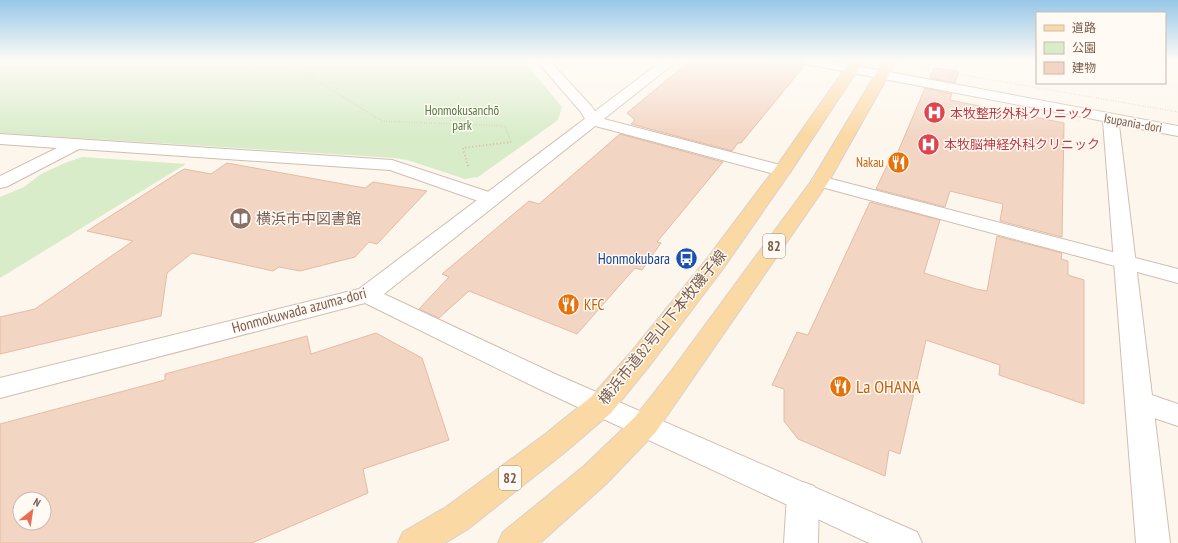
<svg xmlns="http://www.w3.org/2000/svg" width="1178" height="543" font-family="'PT Sans Narrow','Noto Sans JP',sans-serif">
<rect width="100%" height="100%" fill="#fdf6ec"/>
<path fill="#d8ecc9" d="M0,60H523L562,107L558,120L478,177L465,179L407,160L394,158L0,133Z
M82,157L186,164L0,278V197L24,187L41,174L65,163Z"/>
<path fill="#f3d5c3" stroke="#e6bba3" fill-rule="evenodd" d="M691,60H799L801,64L805,65L741,143H738L732,151L631,124L635,120L627,113Z
M934,68L959,71L955,83L930,78Z
M925,88L952,94L950,100L1064,123L1062,237L1000,221L1003,204L950,191L945,207L876,189L893,153L897,154Z
M620,134L723,162L657,242L661,243L642,270L635,268L577,334L469,291L439,318L419,309L449,277L442,274L529,201L539,204Z
M227,163L365,188L373,182L427,191L377,244L369,242L355,257L300,271L279,267L273,271L192,253L167,273L161,316L0,354V317L35,309L133,241L87,231L184,169L211,174Z
M870,202L940,220L924,273L976,289L987,291L997,236L1062,253L1061,259L1068,261V275L1084,280V404L999,375L1000,365L926,340L900,454L889,450L885,476L798,439L784,421V389L772,385L797,332L808,335Z
M376,333L422,358L449,440L363,469L368,493L252,543H0V424L165,380V374L307,336L311,354ZM20,499H44V523H20Z"/>
<g fill="none" stroke-linecap="round" stroke-linejoin="round">
<defs>
<path id="minor" d="M536,60H549L592,107L600,118L788,167L791,171L788,175L782,176L588,124L581,112Z
M0,134L392,160L498,195L500,199L498,203L491,205L484,203L390,170L79,149L6,187L0,188V176L57,148L0,144Z
M820,176L1178,269V283L814,185L811,181L814,177Z
M1140,391L1178,404V426L1130,410L1126,402L1130,394Z
M803,482L814,486L819,496L818,543H784L787,496L792,486Z"/>
<path id="tertiary" d="M663,60H678L384,294L555,374L917,532L922,543H869L537,388L365,303L0,398V378L359,289Z
M800,60H825L1178,126V136L1119,125L1170,543H1136L1103,121L806,64L801,63Z"/>
<path id="primary" d="M851,60H864L791,171L722,270L650,365L611,413L564,453L468,529L445,543H398L403,532L446,507L544,435L591,397L632,351L706,260L776,167Z
M884,60H897L829,181L655,433L606,484L540,543H498L503,532L584,466L635,417L672,370L812,180Z"/>
</defs>
<use href="#minor" stroke="#d1beb0" stroke-width="2"/>
<use href="#tertiary" stroke="#d1beb0" stroke-width="2"/>
<use href="#primary" stroke="#dad1cd" stroke-width="2"/>
<path stroke="#d9b8a5" stroke-width="1.5" stroke-dasharray="0.5 2" stroke-linecap="butt" d="M284,60L382,121L505,126L511,142L507,143"/>
<path stroke="#d9b8a5" stroke-width="2" stroke-dasharray="1 2.5" stroke-linecap="butt" d="M468,166L463,148L511,142"/>
<use href="#minor" fill="#fff" fill-rule="evenodd"/>
<use href="#tertiary" fill="#fff" fill-rule="evenodd"/>
<use href="#primary" fill="#fbd9a5" fill-rule="evenodd"/>
<path stroke="#d9b8a5" stroke-width="1.5" stroke-dasharray="0.5 2" stroke-linecap="butt" d="M877,60L1178,112
M928,68L931,60
M944,99L957,60"/>
</g>
<linearGradient id="sky" x2="0" y2="1"><stop stop-color="#97c7e8"/><stop offset="0.44" stop-color="#fefbf6"/><stop offset="1" stop-color="#fefbf6" stop-opacity="0"/></linearGradient>
<rect width="1178" height="136" fill="url(#sky)"/>
<defs>
<symbol id="hospital-disc" viewBox="-11 -11 22 22"><circle r="9.5" fill="#e0444e" stroke="#fffaf3"/><path d="M-5-5h3v3.5h4V-5h3V5h-3V1.5h-4V5h-3Z" fill="#fff"/></symbol>
<symbol id="restaurant-disc" viewBox="-11 -11 22 22"><circle r="9.5" fill="#e8710a" stroke="#fffaf3"/><path d="M-5-6h1v4h1v-4h1v4h1v-4h1v5L-1.5 .5V6h-2V.5L-5-1ZM5-6V6H3V1.5H1.5Q1.5-4 5-6Z" fill="#fff"/></symbol>
<symbol id="library-disc" viewBox="-11 -11 22 22"><circle r="9.5" fill="#8d6e63" stroke="#fffaf3"/><path d="M-6-4Q-3-5.5-.7-3.5V5Q-3 3-6 4ZM6-4Q3-5.5 .7-3.5V5Q3 3 6 4Z" fill="#fff"/></symbol>
<symbol id="bus-disc" viewBox="-11 -11 22 22"><circle r="9.5" fill="#1a4fb4" stroke="#fffaf3"/><path d="M-5-6H5V4H4V6H2V4H-2V6H-4V4H-5ZM-3.5-4V0h7V-4ZM-3.5 1.2v1.5H-2V1.2ZM2 1.2v1.5H3.5V1.2Z" fill="#fff"/></symbol>
</defs>
<g fill-rule="evenodd">
<use href="#hospital-disc" x="922" y="100" width="25" height="25"/>
<use href="#hospital-disc" x="916" y="132" width="25" height="25"/>
<use href="#restaurant-disc" x="886" y="150" width="25" height="25"/>
<use href="#library-disc" x="228" y="206" width="25" height="25"/>
<use href="#bus-disc" x="674" y="246" width="25" height="25"/>
<use href="#restaurant-disc" x="556" y="292" width="25" height="25"/>
<use href="#restaurant-disc" x="828" y="374" width="25" height="25"/>
</g>
<g text-anchor="middle" dominant-baseline="central" stroke-width="3" stroke-linejoin="round" paint-order="stroke">
<g font-size="13" fill="#537a41" stroke="#fffaf3">
<text x="462" y="110">Honmokusanchō<tspan x="462" dy="15">park</tspan></text>
</g>
<g font-size="13" fill="#be3a42" stroke="#fffaf3" text-anchor="start">
<text x="950" y="113">本牧整形外科クリニック</text>
<text x="944" y="144">本牧脳神経外科クリニック</text>
</g>
<g font-size="13" fill="#7a5c4d" stroke="#fffaf3">
<text transform="translate(1133 123) rotate(10)">Isupania-dori</text>
</g>
<g font-size="13" fill="#c56008" stroke="#fffaf3" text-anchor="end">
<text x="884" y="162">Nakau</text>
</g>
<g fill="#fffaf3" stroke="#a28b7f" stroke-width="1">
<rect x="763" y="234" width="22" height="24" rx="3"/>
<rect x="499" y="466" width="22" height="24" rx="3"/>
</g>
<g font-size="14" font-weight="bold" fill="#7a5c4d">
<text x="774" y="246">82</text>
<text x="510" y="478">82</text>
</g>
<g font-size="15" fill="#785e54" stroke="#fffaf3" text-anchor="start">
<text x="256" y="218">横浜市中図書館</text>
</g>
<g font-size="15" fill="#164399" stroke="#fffaf3" text-anchor="end">
<text x="670" y="258">Honmokubara</text>
</g>
<g font-size="15" fill="#c56008" stroke="#fffaf3" text-anchor="start">
<text x="584" y="304">KFC</text>
</g>
<g font-size="15" fill="#7a5c4d" stroke="#fffaf3">
<text transform="translate(299 310) rotate(-15)">Honmokuwada azuma-dori</text>
<text transform="translate(662 327) rotate(-51)">横浜市道82号山下本牧磯子線</text>
</g>
<g font-size="18" fill="#c56008" stroke="#fffaf3" text-anchor="start">
<text x="856" y="386">La OHANA</text>
</g>
</g>
<rect x="1036" y="12" width="130" height="72" fill="#fffaf3" stroke="#cabbb1"/>
<rect x="1044" y="25" width="20" height="6" fill="#fbd9a5" stroke="#cabbb1"/>
<text x="1072" y="32" font-size="12" fill="#7a5c4d">道路</text>
<rect x="1044" y="42" width="20" height="12" fill="#d8ecc9" stroke="#cabbb1"/>
<text x="1072" y="52" font-size="12" fill="#7a5c4d">公園</text>
<rect x="1044" y="62" width="20" height="12" fill="#f3d5c3" stroke="#cabbb1"/>
<text x="1072" y="72" font-size="12" fill="#7a5c4d">建物</text>
<g transform="translate(32 511) rotate(30)"><circle r="19" fill="#fffaf3" stroke="#cabbb1"/>
<path d="M0-3L7 15L0 10L-7 15Z" fill="#e76f51"/>
<text y="-6" font-size="11" font-weight="bold" text-anchor="middle" fill="#7a5c4d">N</text>
</g>
</svg>
